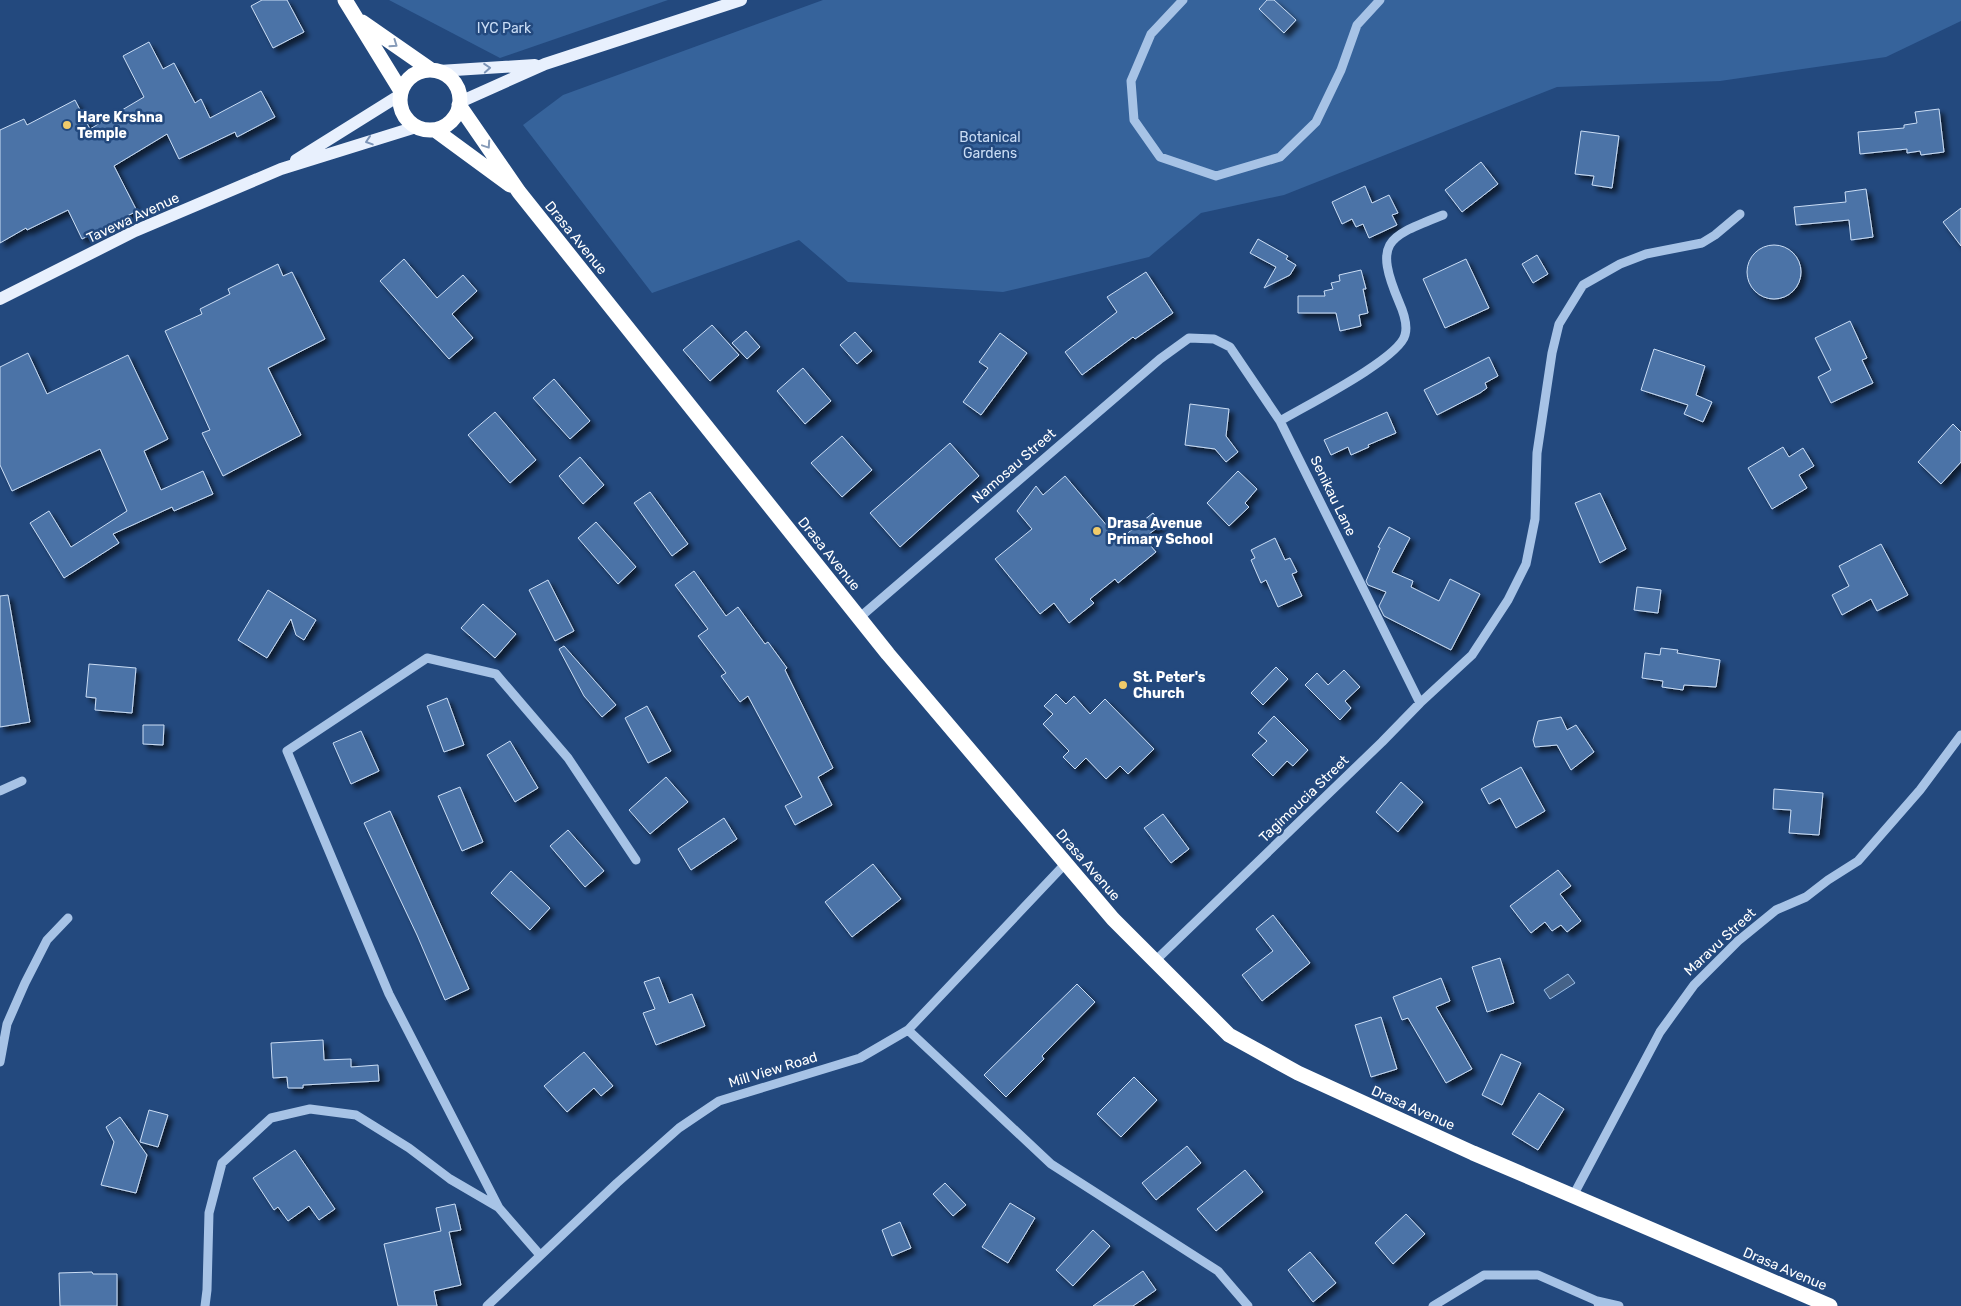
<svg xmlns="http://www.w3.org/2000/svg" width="1961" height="1306" font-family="Rubik,sans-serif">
<defs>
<filter id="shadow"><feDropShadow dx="4.5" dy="4.5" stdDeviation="2.5" flood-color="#0009"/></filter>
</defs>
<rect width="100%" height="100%" fill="#23497e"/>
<path fill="#36639b" d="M389,0H668L500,58Z
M823,0H1961V21L1886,57L1720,81L1557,87L1284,195L1201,213L1149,257L1003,292L848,282L799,240L652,293L523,125L563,95Z"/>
<path fill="#456288" stroke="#9bbee7" d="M1568,974L1575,983L1550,999L1544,990Z"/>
<path fill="#4b73a7" stroke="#caddf5" filter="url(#shadow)" d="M262,0H287L304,32L273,48L251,6Z
M1267,0H1274L1296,20L1284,33L1259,9Z
M149,42L163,69L174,63L195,103L201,99L210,118L261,91L275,117L237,137L235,132L179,159L167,134L114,166L137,211L82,239L68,210L27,230L26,228L0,243V130L24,119L27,125L75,100L90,129L144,97L123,56Z
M1939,109L1944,152L1921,155L1920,151L1907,153V149L1860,154L1858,132L1904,128V125L1917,123L1915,112Z
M1581,131L1619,136L1612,188L1592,185L1594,176L1575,174Z
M1481,162L1498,184L1462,212L1445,190Z
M1365,186L1372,203L1389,195L1398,213L1392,215L1397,225L1369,238L1363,224L1356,227L1352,219L1342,224L1332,202Z
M1866,189L1873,237L1851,240L1849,220L1796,225L1794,207L1846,202L1845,192Z
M1961,208V246L1943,222Z
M1258,239L1288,256L1286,259L1296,265L1290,275L1264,288L1276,267L1250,253Z
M1747 272a27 27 0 1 1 54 0a27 27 0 1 1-54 0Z
M1537,255L1548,274L1533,283L1522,264Z
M404,259L437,298L463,275L477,291L452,314L473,338L449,359L380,281Z
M1466,259L1489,308L1445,328L1423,279Z
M278,264L283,276L292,272L325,339L268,368L301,435L223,476L202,433L210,430L165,331L202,314L200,309L230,294L228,289Z
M1361,270L1366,289H1363L1368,313L1359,315L1361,326L1340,331L1336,313H1298V296H1325L1324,291L1333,289L1331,283L1340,281L1339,275Z
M1146,272L1173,313L1135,339L1133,337L1082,375L1065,352L1117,312L1107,297Z
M1850,321L1867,358L1862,360L1873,383L1831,403L1818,377L1831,370L1815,338Z
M712,325L739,355L710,381L683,350Z
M746,331L760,347L747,359L732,343Z
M855,332L872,351L857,364L840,345Z
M1000,333L1027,353L981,415L963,402L988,368L979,362Z
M1654,349L1705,366L1696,395L1712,402L1703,422L1684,414L1688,405L1641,390Z
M28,353L47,394L128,355L168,439L144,451L161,490L203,471L213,494L174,511L172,507L113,534L119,543L64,578L30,523L49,511L71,547L127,511L100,449L12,491L0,465V367Z
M1489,357L1498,376L1485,383L1487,388L1480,393L1437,415L1424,390Z
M803,368L831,401L805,424L777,391Z
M554,379L590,421L570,439L533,398Z
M1190,404L1229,409L1226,436L1238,452L1226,462L1215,449L1185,445Z
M495,412L536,460L510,483L468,435Z
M1387,412L1396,433L1368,445L1369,447L1351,455L1348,447L1331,455L1324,440Z
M1953,424L1961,432V462L1941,484L1918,462Z
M842,436L872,470L842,497L811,463Z
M950,443L979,476L900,547L870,513Z
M1783,447L1789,457L1803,448L1814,466L1799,475L1807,488L1772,509L1748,468Z
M580,457L604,485L583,504L559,476Z
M1238,471L1257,489L1245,503L1249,507L1229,526L1207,503Z
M1065,476L1119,540L1153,513L1162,524L1144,538L1156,552L1118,583L1115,579L1090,599L1094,603L1069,623L1054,603L1040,614L995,559L1032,529L1017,511L1036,486L1043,495Z
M650,492L688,544L672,556L634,503Z
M1600,493L1626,549L1600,563L1575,503Z
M596,522L636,567L618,584L578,538Z
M1389,527L1410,538L1392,572L1413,581L1411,587L1439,601L1450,579L1480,594L1451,650L1384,616L1379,606L1386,592L1368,585L1366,581L1380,548L1378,547Z
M1275,538L1285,560L1290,558L1297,572L1292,574L1302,596L1278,607L1266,580L1261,583L1251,560L1255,558L1251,550Z
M1881,544L1908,595L1877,611L1871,599L1842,615L1832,595L1849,586L1839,566Z
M694,571L726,616L738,607L765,644L768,642L787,668L785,670L833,768L818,777L832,805L795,825L785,806L802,797L748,696L740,702L721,676L726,673L698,636L708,629L675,585Z
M548,580L574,631L555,641L529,590Z
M1637,587L1661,590L1658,613L1634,610Z
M268,590L316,620L304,640L296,635L291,619L267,658L238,640Z
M8,595L30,722L0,727V596Z
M483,604L516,634L495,658L461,628Z
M564,646L616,705L602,717L584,696L559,649Z
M1661,648L1678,650L1677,653L1720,660L1716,687L1684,685L1683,690L1662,687L1663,681L1642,678L1645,653L1660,655Z
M89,664L136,668L132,713L95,710L96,698L86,697Z
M1276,667L1288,679L1263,705L1251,693Z
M1344,670L1360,687L1345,701L1351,708L1340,720L1305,685L1317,673L1328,685Z
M1056,694L1066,704L1074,696L1090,714L1105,699L1154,749L1128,774L1120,766L1106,779L1086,758L1075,769L1063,757L1069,751L1043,724L1053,714L1044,706Z
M447,698L464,745L444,752L427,706Z
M647,706L671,751L648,763L625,718Z
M1274,716L1308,750L1293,766L1287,761L1273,776L1252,755L1267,741L1258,733Z
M1561,717L1567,730L1576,725L1594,752L1571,770L1557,745L1535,747L1533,740L1538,721Z
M143,725H164L163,745L143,744Z
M361,731L379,771L351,784L333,743Z
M510,741L538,788L515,802L487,755Z
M1521,767L1545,811L1516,828L1500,798L1489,804L1481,789Z
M666,777L688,802L650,834L629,810Z
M1401,782L1423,802L1398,832L1376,812Z
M460,787L483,842L462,851L438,796Z
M1774,789L1823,793L1819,835L1789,833L1791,810L1773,809Z
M390,811L469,989L445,1000L417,935L364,823Z
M1163,814L1189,849L1171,863L1144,828Z
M724,818L737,839L691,870L678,849Z
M568,830L604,871L585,887L550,846Z
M873,864L901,899L852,937L825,902Z
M1558,870L1571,886L1560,894L1581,921L1567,932L1561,925L1552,931L1545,922L1531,933L1510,906Z
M511,871L550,908L530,930L491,893Z
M1273,915L1310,963L1262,1001L1242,975L1273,951L1256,929Z
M1500,958L1514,1003L1487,1012L1472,967Z
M659,977L669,1003L692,994L705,1026L656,1045L643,1013L655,1009L644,982Z
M1441,978L1450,1001L1436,1007L1472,1069L1446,1083L1408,1018L1402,1020L1393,997Z
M1077,984L1095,1002L1042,1056L1044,1059L1006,1097L984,1075Z
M1381,1017L1397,1069L1371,1077L1355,1025Z
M323,1040L324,1060L351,1059V1067L378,1065L379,1081L303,1085V1088H288L287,1077L273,1078L271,1043Z
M584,1052L613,1086L601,1096L594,1088L567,1112L544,1086Z
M1501,1054L1521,1063L1502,1105L1482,1095Z
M1134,1077L1157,1100L1121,1137L1097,1114Z
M1539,1093L1564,1109L1538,1150L1512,1134Z
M149,1110L168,1115L158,1147L140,1142Z
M120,1117L147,1155L136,1193L101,1185L114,1142L106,1127Z
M1187,1146L1201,1163L1156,1200L1142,1183Z
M295,1150L335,1209L319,1220L309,1206L288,1221L278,1207L274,1210L253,1178Z
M1245,1170L1263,1192L1216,1231L1197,1209Z
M945,1183L966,1205L953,1216L933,1194Z
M1010,1203L1035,1218L1008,1263L982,1247Z
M455,1204L461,1230L449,1232L461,1285L434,1291L437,1306H398L384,1244L441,1231L436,1208Z
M1406,1214L1425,1234L1393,1264L1375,1243Z
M900,1222L911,1248L892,1256L882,1230Z
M1093,1230L1110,1246L1073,1286L1056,1270Z
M1310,1252L1336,1283L1313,1302L1288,1270Z
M1143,1271L1156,1290L1133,1306H1093Z
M92,1272L93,1274H117V1306H60L59,1273Z"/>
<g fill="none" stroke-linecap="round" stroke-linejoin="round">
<path stroke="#a7c3e6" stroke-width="9" d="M1183,0L1151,34L1131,81L1134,120L1160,157L1216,176L1280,157L1316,122L1341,70L1357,25L1380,0
M1280,421C1305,406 1399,359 1405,335C1408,325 1403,311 1399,302C1373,240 1388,237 1443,215
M859,618L1160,359L1189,338L1214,339L1230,347L1280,421L1420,703
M0,791L22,781
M1154,962L1382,742L1420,703L1472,655L1508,600L1526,564L1535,519L1537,453L1552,353L1559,324L1583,285L1620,264L1646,254L1702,243L1715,235L1740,214
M908,1030L1051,1164L1218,1271L1248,1306
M0,1062L7,1024L25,983L47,940L68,918
M1573,1196L1660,1032L1694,985L1738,941L1776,910L1806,897L1828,880L1858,861L1920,790L1961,735
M540,1255L499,1208L389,994L287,751L427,658L496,674L568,758L636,860
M1597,1301L1619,1306
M205,1306L207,1290L209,1213L222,1163L271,1118L310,1109L356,1115L409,1148L450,1179L498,1207
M487,1306L617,1183L679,1128L719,1101L860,1058L908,1030L1065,864
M1433,1306L1484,1275H1538L1597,1301L1599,1306"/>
<path stroke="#e8f0fd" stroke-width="12" d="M439,71L535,65
M460,102L545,64L741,0
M296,160L400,95
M0,299L135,231L281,169L416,127"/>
<path stroke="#fff" stroke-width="15" d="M345,0L401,91
M362,22L431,70
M400 100a30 30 0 1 1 60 0a30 30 0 1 1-60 0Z
M459,105L519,192L888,654L1113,919L1229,1035L1298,1073L1473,1153L1830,1306
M435,130L510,185"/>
</g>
<defs><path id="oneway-chevron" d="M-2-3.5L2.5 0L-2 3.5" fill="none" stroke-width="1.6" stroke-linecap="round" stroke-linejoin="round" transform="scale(1.25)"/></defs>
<g stroke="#869bb8">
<use href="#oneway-chevron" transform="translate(394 44) rotate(35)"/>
<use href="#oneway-chevron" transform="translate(487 145) rotate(56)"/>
</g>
<g stroke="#7c94b7">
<use href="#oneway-chevron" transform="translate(487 68) rotate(-4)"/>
<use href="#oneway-chevron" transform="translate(369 141) rotate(162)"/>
</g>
<g fill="#f1cb6a" stroke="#23497e" stroke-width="2">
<circle cx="67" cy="125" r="5"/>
<circle cx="1097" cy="531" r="5"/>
<circle cx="1123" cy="685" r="5"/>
</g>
<g text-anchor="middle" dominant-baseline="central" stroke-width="5" stroke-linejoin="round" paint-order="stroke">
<g font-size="14" fill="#caddf5" stroke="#23497e">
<text x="504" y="28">IYC Park</text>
<text x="990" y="137">Botanical<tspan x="990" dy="16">Gardens</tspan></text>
</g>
<g font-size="14" font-weight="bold" fill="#fff" stroke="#23497e" text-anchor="start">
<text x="77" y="117">Hare Krshna<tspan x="77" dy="16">Temple</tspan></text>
<text x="1107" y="523">Drasa Avenue<tspan x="1107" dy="16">Primary School</tspan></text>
<text x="1133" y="677">St. Peter's<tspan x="1133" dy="16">Church</tspan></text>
</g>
<g font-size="14" fill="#fff" stroke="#23497e">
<text transform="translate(133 218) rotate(-25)">Tavewa Avenue</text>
<text transform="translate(576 238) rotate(51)">Drasa Avenue</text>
<text transform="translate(1014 466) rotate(-41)">Namosau Street</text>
<text transform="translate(1333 496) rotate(64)">Senikau Lane</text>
<text transform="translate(829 554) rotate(51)">Drasa Avenue</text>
<text transform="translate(1304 799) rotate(-44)">Tagimoucia Street</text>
<text transform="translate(1088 865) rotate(49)">Drasa Avenue</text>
<text transform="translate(1720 942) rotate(-43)">Maravu Street</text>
<text transform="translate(773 1070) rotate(-17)">Mill View Road</text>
<text transform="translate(1413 1108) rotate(24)">Drasa Avenue</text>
<text transform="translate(1785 1269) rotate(23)">Drasa Avenue</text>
</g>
</g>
</svg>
